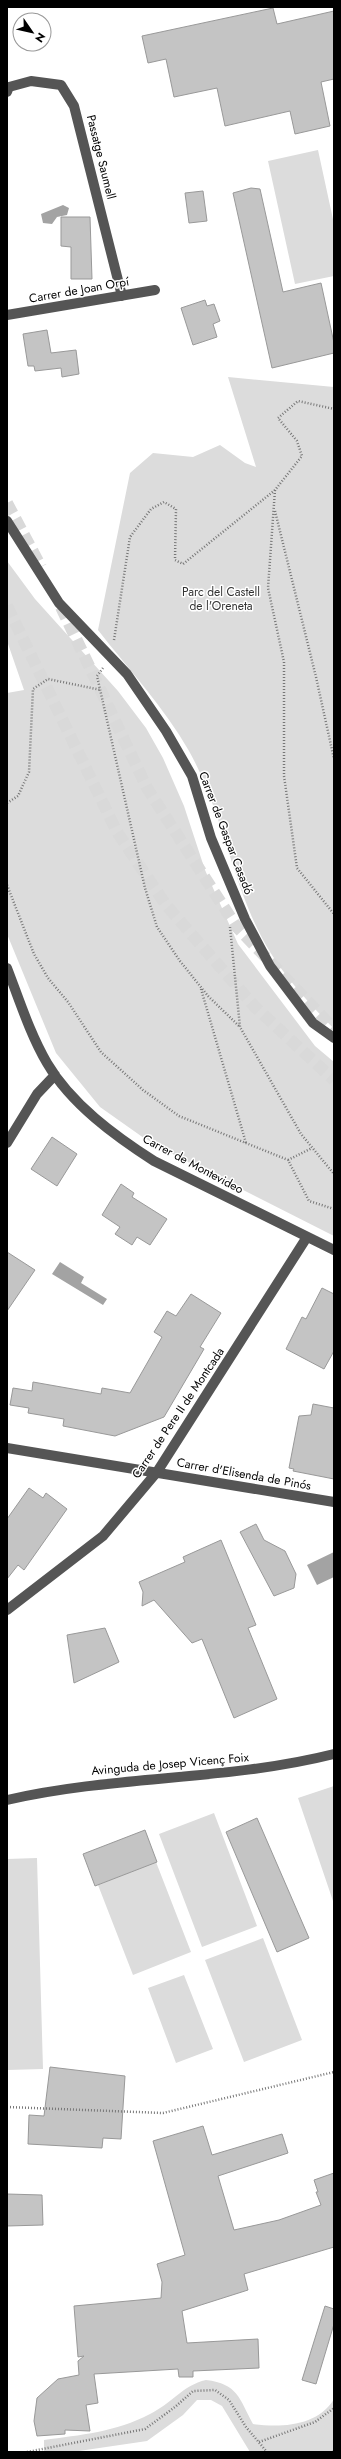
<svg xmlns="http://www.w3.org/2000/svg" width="341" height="2459" font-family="Jost,sans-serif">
<rect width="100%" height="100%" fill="#fff"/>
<path fill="#dcdcdc" d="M318,150L334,224V276L295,284L268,161Z
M228,377L334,387V1029C311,1005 288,981 270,952C233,892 224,813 189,751C164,707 129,670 98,630L130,473L153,453L193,457L220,445L245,463L256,467Z
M7,561L35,599L118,691L146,728L163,758L184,806L205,870L238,944L315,1046L334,1062V1236L178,1157L141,1136L100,1107L56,1053L7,934V693L24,690L7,641Z
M334,1786V1904L298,1798Z
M214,1813L257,1926L202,1947L159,1834Z
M37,1858L43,2069L7,2070V1859Z
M156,1862L191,1952L133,1975L98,1885Z
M263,1938L302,2040L244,2062L205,1960Z
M184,1975L213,2049L176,2063L148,1988Z
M206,2380C238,2384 239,2398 253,2424C281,2428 318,2426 334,2399V2452H250L222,2406L211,2400H197L183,2415L147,2441L72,2452H44V2440C80,2435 116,2432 150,2414C171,2404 183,2385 206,2380Z"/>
<path fill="#a3a3a3" d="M63,205L69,208L67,215L57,217L52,224L43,223L41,214Z
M60,1262L84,1277L81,1283L107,1299L103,1305L52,1274Z
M334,1552V1577L317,1585L307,1565Z"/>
<path fill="#c4c4c4" stroke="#999" d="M273,8L277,24L334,11V79L321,82L330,126L295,134L290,111L225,126L217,88L174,97L166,59L148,63L142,36Z
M251,188L260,189L283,292L321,283L334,343V353L272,368L233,193Z
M203,191L207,221L189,223L185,193Z
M61,217H90L92,279H71V247L61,246Z
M205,300L207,306L214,304L220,321L213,324L217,337L193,345L181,308Z
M47,330L51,353L76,350L79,374L62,377L61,368L35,371L34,366H28L23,334Z
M52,1137L77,1154L57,1186L31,1169Z
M121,1184L134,1193L132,1197L167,1219L150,1245L137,1237L132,1245L115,1234L120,1227L102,1215Z
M7,1252L35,1270L7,1311Z
M322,1288L334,1294V1351L324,1369L286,1349L302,1317L306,1319Z
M191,1294L221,1313L200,1347L204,1349L164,1417L115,1436L63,1426L64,1419L28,1413L29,1408L10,1405L13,1388L32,1391L33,1382L101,1394L102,1388L130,1393L162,1337L154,1332L167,1311L176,1316Z
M313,1404L334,1408V1479L293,1471L294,1469L289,1468L299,1416L311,1415Z
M29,1488L43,1498L46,1493L67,1509L24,1570L18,1565L7,1579V1519Z
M256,1524L264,1540L285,1551L296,1574L294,1588L274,1596L240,1532Z
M221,1540L256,1625L248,1628L277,1699L234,1718L202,1639L192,1643L154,1600L142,1606L143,1592L139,1582L185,1562L183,1557Z
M105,1628L119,1662L74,1683L67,1635Z
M257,1818L309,1938L277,1952L226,1832Z
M145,1830L157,1862L95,1886L83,1854Z
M50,2067L125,2076L121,2139L103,2138L102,2148L28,2144L29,2115L44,2116Z
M203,2126L212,2155L282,2134L288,2153L218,2176L234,2230L279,2220L321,2205L316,2192H318L314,2180L334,2173V2247L244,2274L248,2290L182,2311L187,2343L258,2339L259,2368L193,2371V2377H179L178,2369L94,2374L98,2403L86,2405L90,2431L65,2430V2434L37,2436L34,2421L37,2398L58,2379L79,2375L78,2361L84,2356L78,2357L74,2306L161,2298L162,2282L157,2264L185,2255L153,2141Z
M7,2194L42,2195L43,2225L7,2226Z
M325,2306L334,2309V2324L316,2384L302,2380Z"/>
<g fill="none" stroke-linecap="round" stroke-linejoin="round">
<path stroke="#d9d9d9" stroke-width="12" stroke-dasharray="12 6" stroke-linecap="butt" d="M7,503L41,567
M7,606L117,832L166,905L255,1007L334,1080
M61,607L147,788L236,926L334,1029"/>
<path stroke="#777" stroke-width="2.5" stroke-dasharray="1 2" stroke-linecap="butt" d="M275,490L268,588L284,662V776L297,868L334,914
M275,511L316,677L334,759
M114,640L130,537L151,509L164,502L176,509L175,560L183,564L275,490L302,456L297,441L278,418L298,401L334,409
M103,668L97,676L145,888L157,927L180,961L208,996L240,1027
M7,803L18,796L29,772L33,689L48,679L101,690
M7,885L34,954L48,978L68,1002L101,1052L143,1090L179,1116L288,1160L309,1201L334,1209
M230,927L240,1027L301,1134L334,1174
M201,989L246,1143
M288,1160L312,1148
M7,2107L163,2113L334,2072
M259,2442L315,2422L334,2408
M27,2452L145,2429L175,2407L193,2391L215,2390L229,2400L246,2427L267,2452
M333,2452L334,2451"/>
<path stroke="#555" stroke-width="10" d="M7,92L9,87L31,81L61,85L74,106L122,296
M7,315L155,290
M7,521L59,603L127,674L166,731L192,776L211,838L245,919L270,966L313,1023L334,1038
M7,968C19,999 30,1034 47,1063C71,1104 115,1136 154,1161L334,1250
M7,1143L37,1094L55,1075
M7,1448L334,1502
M7,1610L103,1536L157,1472L307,1237
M7,1800C115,1775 227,1781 334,1754"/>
</g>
<g text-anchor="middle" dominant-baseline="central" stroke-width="3" stroke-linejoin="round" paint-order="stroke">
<g font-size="12" fill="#000" stroke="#fff">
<text transform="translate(101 157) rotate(76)">Passatge Saumell</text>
<text transform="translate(79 290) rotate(-10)">Carrer de Joan Orpí</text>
<text transform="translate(226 833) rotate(69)">Carrer de Gaspar Casadó</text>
<text transform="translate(193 1164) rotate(28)">Carrer de Montevideo</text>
<text transform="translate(178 1413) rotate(-56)">Carrer de Pere II de Montcada</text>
<text transform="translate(244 1474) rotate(10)">Carrer d'Elisenda de Pinós</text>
<text transform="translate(170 1764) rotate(-5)">Avinguda de Josep Vicenç Foix</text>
</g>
<g font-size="12" fill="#333" stroke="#fff">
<text x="221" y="592">Parc del Castell<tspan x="221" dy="14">de l'Oreneta</tspan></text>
</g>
</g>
<rect width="341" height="2459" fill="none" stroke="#000000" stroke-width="16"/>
<g transform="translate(32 32) rotate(124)"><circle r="19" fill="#ffffff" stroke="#999999"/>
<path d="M0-3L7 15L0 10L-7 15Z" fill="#000000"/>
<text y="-6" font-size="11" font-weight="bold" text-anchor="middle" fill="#000000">N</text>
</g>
</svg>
